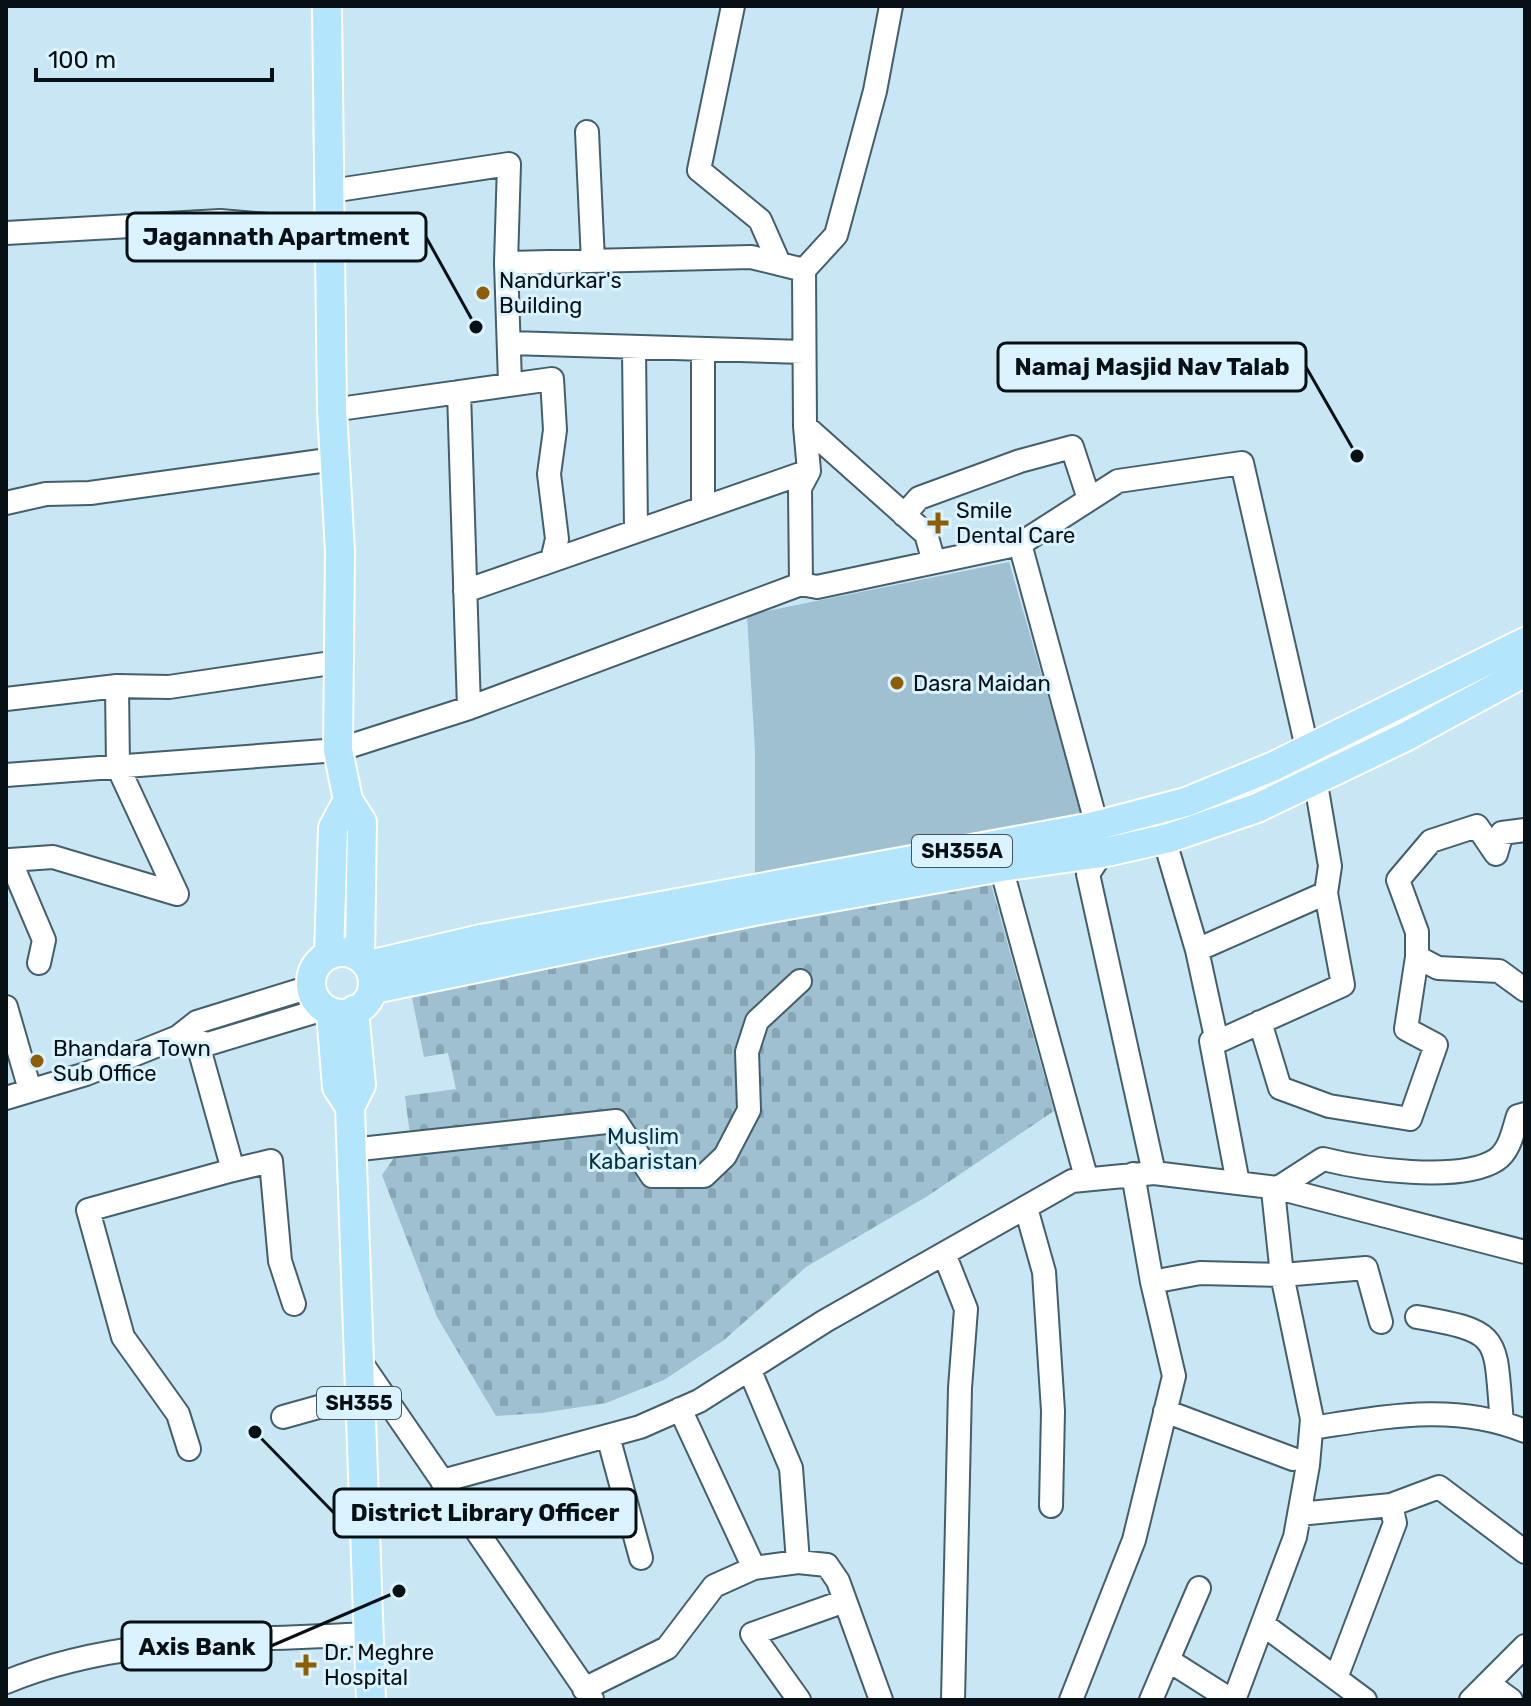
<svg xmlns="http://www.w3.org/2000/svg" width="1531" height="1706" font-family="Rubik,sans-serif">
<defs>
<pattern id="cemetery-stones" width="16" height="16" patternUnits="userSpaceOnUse" patternTransform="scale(2)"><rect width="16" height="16" fill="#9ec0d1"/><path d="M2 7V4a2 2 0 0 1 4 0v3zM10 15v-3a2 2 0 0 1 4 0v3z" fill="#87a4b3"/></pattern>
</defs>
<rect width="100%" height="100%" fill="#c9e6f5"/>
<path fill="url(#cemetery-stones)" d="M991,884L1054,1111L926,1197L806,1267L724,1340L664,1380L606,1403L542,1413L496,1416L437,1317L382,1175L410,1135L405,1096L456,1089L448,1053L424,1057L412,998L448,983Z"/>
<path fill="#9ec0d1" d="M1009,562L1085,825L755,876V751L747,615Z"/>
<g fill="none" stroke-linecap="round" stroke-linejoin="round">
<defs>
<path id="minor" d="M733,6L699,170L760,220L779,263
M587,132L593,261
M331,191L509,164L506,263
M6,233L220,221L331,230
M804,270L836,235L875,91L891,6
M510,343L804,352
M634,348L636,530
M703,349V507
M510,383L506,263L751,257L804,270L805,426
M459,392L469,708
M332,410L552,379L555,430L549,474L557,539L552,560
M6,503L46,494L90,493L335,459
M904,515L919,498L1020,461L1072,447L1089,499
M1020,544L1118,481L1242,463L1307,748
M801,584L817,587L1020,544L1097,826
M465,591L809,471L805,426L926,534L934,562
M6,699L117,686L169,687L338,662
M6,775L338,750L469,708L801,584L800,488L809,471
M1525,830L1502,833L1496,854L1477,826L1431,841L1398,880L1417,932V957L1438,968L1499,971L1525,990
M1164,838L1197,950L1217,1042L1343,985L1326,893L1330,866L1315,778
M1102,853L1088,874L1154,1173
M1001,867L1086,1177
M1197,950L1326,893
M39,963L44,940L10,860L53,857L177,894L118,767L117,686
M6,1007L30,1090
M1260,1022L1280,1088L1329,1106L1410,1119L1436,1045L1406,1029L1417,957
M183,1038L208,1044L324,1009
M1217,1042L1211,1041L1238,1183
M6,1098L86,1074L178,1037L197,1022L310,987
M1525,1114L1518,1116C1513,1131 1510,1151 1496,1160C1460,1183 1363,1169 1323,1159L1278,1188L1525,1252
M351,1150L616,1121L652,1176H704L725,1156L749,1110L747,1052L757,1021L800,981
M233,1170L271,1161L280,1261L294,1304
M1133,1174L1152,1282
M1026,1208L1044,1272L1053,1411L1051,1506
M945,1256L966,1309L960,1388L953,1700
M1417,1317C1505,1332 1494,1338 1502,1422
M358,1358L592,1699
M750,1371L791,1468L798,1562
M680,1409L754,1568
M1165,1411L1293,1459
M283,1417L358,1396
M1312,1428C1385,1417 1453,1402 1525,1431
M608,1436L641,1558
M189,1449L178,1414L123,1337L88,1210L233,1170L197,1041
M442,1481L640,1427L699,1401L825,1321L1072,1181L1154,1173L1278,1188L1273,1190L1282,1275L1200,1273L1152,1282L1174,1376L1134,1540L1071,1700
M1299,1514L1391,1505L1439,1487L1525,1552
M1264,1625L1365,1700
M1168,1660L1199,1588
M1336,1678L1395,1523L1391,1505
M6,1682C119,1635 248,1641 368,1634
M1489,1684L1511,1700
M584,1689L667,1648L714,1586L754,1568L798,1562L827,1565L838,1581L881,1700
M799,1700L752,1634L845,1601
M1151,1700L1168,1660L1231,1700
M1234,1700L1295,1537L1308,1465L1312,1419L1282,1275L1366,1268L1381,1322
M1471,1700L1525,1646"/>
<path id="major" d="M327,6L332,410L340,552L338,750L348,800L362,822L360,957
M311 983a31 31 0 1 1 62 0a31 31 0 1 1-62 0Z
M329,955L333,828L348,800
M369,965L481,939L1087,828L1186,802L1274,766L1525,642
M374,989L754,911L1001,867L1102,853L1169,838L1257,808L1405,737L1525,672
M354,1010L361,1085L350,1107L371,1700
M331,1013L337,1087L350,1107"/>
</defs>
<use href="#minor" stroke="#445e6b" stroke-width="26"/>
<use href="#major" stroke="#fff" stroke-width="32"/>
<use href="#minor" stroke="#fff" stroke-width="22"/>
<use href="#major" stroke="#b3e5fd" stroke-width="28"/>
</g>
<g fill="#8d5d07" stroke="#dbf3fe" stroke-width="3">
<circle cx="483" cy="293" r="8"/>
<path d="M934 511h8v8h8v8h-8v8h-8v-8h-8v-8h8z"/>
<circle cx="897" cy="683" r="8"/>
<circle cx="37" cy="1061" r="8"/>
<path d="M302 1653h8v8h8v8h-8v8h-8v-8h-8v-8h8z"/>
</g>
<g text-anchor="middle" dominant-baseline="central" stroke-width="6" stroke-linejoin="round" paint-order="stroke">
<g fill="#dbf3fe" stroke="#46545b" stroke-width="2">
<rect x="912" y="835" width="100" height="32" rx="6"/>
<rect x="317" y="1387" width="84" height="32" rx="6"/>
</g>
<g font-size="20" font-weight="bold" fill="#061015">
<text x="962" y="851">SH355A</text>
<text x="359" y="1403">SH355</text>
</g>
<g font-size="22" fill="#061015" stroke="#dbf3fe" text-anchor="start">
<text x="499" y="280">Nandurkar's<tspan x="499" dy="25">Building</tspan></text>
<text x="956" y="510">Smile<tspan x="956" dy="25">Dental Care</tspan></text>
<text x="913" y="683">Dasra Maidan</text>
<text x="53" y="1048">Bhandara Town<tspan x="53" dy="25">Sub Office</tspan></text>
<text x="324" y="1652">Dr. Meghre<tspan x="324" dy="25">Hospital</tspan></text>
</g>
<g font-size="22" fill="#043142" stroke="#dbf3fe">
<text x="643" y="1136">Muslim<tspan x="643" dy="25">Kabaristan</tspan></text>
</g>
</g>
<path fill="none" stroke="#061015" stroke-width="3" d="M476 327L426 237M1357 456L1306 367M255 1432L334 1513M399 1591L271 1646"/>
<g fill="#061015" stroke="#dbf3fe" stroke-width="3">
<circle cx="476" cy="327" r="8"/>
<circle cx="1357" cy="456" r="8"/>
<circle cx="255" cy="1432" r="8"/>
<circle cx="399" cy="1591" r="8"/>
</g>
<g fill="#dbf3fe" stroke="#061015" stroke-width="3">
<rect x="127" y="213" width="299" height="48" rx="8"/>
<rect x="998" y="343" width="308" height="48" rx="8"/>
<rect x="334" y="1489" width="302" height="48" rx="8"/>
<rect x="122" y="1622" width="149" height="48" rx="8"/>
</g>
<g font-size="24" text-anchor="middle" font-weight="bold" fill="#061015">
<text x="276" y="245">Jagannath Apartment</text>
<text x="1152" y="375">Namaj Masjid Nav Talab</text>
<text x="485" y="1521">District Library Officer</text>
<text x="197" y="1655">Axis Bank</text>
</g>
<rect width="1531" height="1706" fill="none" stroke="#061015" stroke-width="16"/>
<path d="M36 68v12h236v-12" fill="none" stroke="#061015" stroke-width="4"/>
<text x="48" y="68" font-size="24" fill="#061015" stroke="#dbf3fe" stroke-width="6" paint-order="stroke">100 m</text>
</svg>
